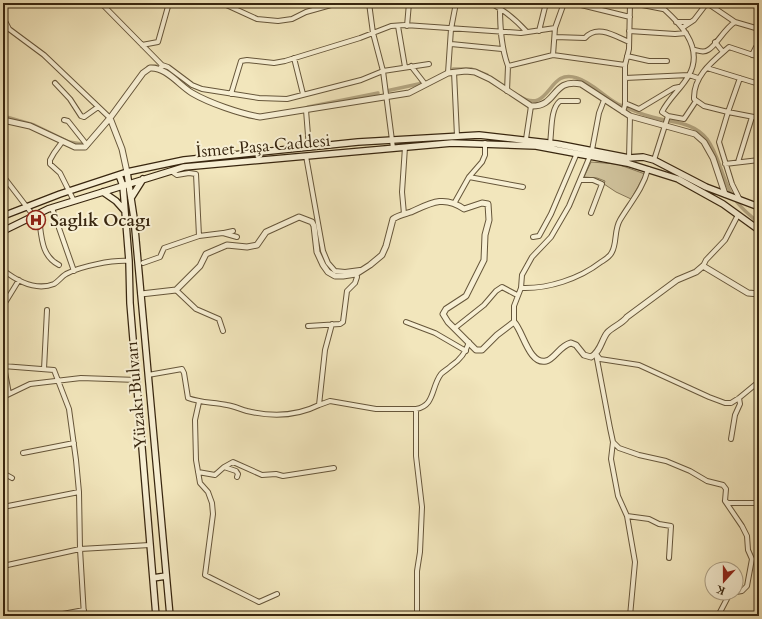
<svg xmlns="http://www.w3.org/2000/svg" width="762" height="619" font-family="Cardo,serif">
<rect width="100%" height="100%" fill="#f2e6bc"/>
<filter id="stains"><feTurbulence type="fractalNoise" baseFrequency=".005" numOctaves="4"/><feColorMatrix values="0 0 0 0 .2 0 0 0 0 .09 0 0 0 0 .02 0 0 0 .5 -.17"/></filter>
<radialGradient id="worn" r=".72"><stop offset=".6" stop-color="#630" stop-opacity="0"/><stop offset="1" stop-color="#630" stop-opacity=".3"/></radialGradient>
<path fill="#d2c59f" stroke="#857657" d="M591,162L617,164L645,174L631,199L616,192L604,184L605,181L597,178L584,177Z"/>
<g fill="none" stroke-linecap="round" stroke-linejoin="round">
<path stroke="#b3a581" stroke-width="3.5" d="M148,67L156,66
M453,69H471L487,75
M386,91L423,83
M519,96C551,116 547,67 577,78C593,83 604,97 618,104C629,109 641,114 652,117C672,123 693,121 707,139C718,154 721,173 729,189C735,203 748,214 759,223
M308,107L378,93
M3,116L34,125L69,142L82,144"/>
<defs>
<path id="minor" d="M101,3L162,65
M222,3L257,19L278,21L292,19L306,12L338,3
M369,3L373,33L383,71L393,148
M490,3C505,10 516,20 527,32
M503,3L500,7C500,28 501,47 508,66
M573,3L630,17
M632,3L663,9
M3,17L9,29
M676,22H690
M735,22L759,29
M398,26L405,67
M407,26L409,3
M682,28L694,20L707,3
M3,30L9,29L44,55L110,118
M539,31L546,3
M629,31L675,34L686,33
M555,37L585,38C597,24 615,36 629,42
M715,42L723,52
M451,44L502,49
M142,45L158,42L169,3
M695,50C699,51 704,53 708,50C716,46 724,29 735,22L707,3
M553,55L555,28L564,3
M752,55L756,47
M627,56L649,61H667
M294,58L303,94
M411,66L425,84
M707,68L759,84
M160,69L162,65L168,67L192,85L202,89L259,98L287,99L361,80L383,71L429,64
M454,72L457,136
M448,73L451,29L456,3
M625,78L689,75L698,78
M740,78L728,112L759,118
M55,83L70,99L81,116L84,117L98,107
M507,91L508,66L553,55L625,65
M231,94L241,61L247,60L274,63L285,61L360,38L391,26L405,25L521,33L555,28
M625,103L639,109L674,88L679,87
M306,110L309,148
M623,112L625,105V65L629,49L630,3
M668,116L684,119L696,101
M64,120L68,121L87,145
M526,139L531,106
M62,142L54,153L50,160V164L60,173L74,201
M550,143C552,131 550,109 560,101H578
M592,150L599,113L604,100
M306,156L323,251L328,263L335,271L345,272L360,270
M629,158L630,116
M654,160L668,116L662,112C669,98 682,88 689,75C705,46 678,21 657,3
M738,162L752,117
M725,164L759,160
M171,171L177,175L189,173L196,174L199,236L223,233L237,237
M3,176L33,215
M469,177L523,187
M580,180H593L602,184L591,213
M740,200L732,184L719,142L728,112L704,106L694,99C693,76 713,61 729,47L759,57
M455,202L469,177L482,162L485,155V143
M52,208L74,271
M38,213C42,232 39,255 59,265
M404,214L402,192L405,147
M224,233L233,231
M533,237L539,236L551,214L577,153
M143,263L160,257L164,248L199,236
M703,266L706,260L725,240L738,215
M3,270C17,281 36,291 54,284C59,281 61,277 66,274C81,266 112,260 129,261
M521,288C548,289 579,279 601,262C604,260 610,257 612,252C617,243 614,230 620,220C630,203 643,189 648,169
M176,290L196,309L219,319L223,331
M3,306L19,280
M406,322L435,333L466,351
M514,322V306L521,288L522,275L532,257L551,237L569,206L590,156
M308,326L340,324L343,322L347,291L355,283L357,277L356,274
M455,328L484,305L496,291L502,287L517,295
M596,354L610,428L613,442L619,448L639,455L666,461L690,471L707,481L723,485L726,489L725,501L728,503H759
M596,354L600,359L639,365L709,397L725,403H731L739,398L756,384L759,385
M3,361L9,394
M3,366L54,370L69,409L76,460L79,492L80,549L84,616
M44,369L47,310
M148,375L182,369L184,373L188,398C201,403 213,402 227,405C234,406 240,409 247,411C272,417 297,416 319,405L325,350L332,324
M3,397L30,384L81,378L137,380
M199,402L195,420L196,460L200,483L208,492L212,503L213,514L205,575L259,602L277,594
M319,405L330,401L376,409H416
M731,439L735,415L740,404L739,398
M613,442L611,459L618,496L627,516L635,562L630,616
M23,453L74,443
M224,467L233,462L262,475L276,474L283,476L334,468
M198,472L215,475L224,467L236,471L238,474L237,477
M3,473L12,478
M725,501L742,526L747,536L748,550L752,559L747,586L742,591L736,592
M3,507L79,492
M627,516L649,519L659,524L671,526L669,558
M3,566L80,549L150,545
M52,616L84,610
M417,616V571L420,552L422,507L416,456V409C435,406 431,387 441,374C444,371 448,369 451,366C460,360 466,352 469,342
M718,616L730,593H732"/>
<path id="tertiary" d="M110,118L122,149L127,172
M3,120L30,126L75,147H85L110,118L143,73L150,68C166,67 179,85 192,93C209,103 241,114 260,117L409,93L448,73L466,71L475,72L490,79L531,106C558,107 551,78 581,84L630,116L695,134L704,142L713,158L725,194
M141,294L176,290L200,266L206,254L227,245L247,247L257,245L266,232L299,217L312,222L314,226L317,252L323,265L328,272L335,276H343L356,274L370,265L382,255L386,246L393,219C399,215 405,214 411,212C431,203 444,195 464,209L482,203L488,204L489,220L485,235L484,260L466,296L446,309L443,314L448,322L476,350H482L497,335L514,322C523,331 529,365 546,361C555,359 559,346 571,343L576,345L584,355L591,357C601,351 601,341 607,333C612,327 622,324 627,317L677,280L696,272L703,266L748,293L759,294"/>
<path id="secondary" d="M127,172L134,218L170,616
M119,175L123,186L129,261L130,303L156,616
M103,192L116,201L124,210
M131,198L143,179
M3,216L60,194L127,172L184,160L358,142L479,135L557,144L629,158L643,157L654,160L706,187L759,207
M3,231L48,209L184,167L452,143L536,146L627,163L678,179L723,204L759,230
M153,578L166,576"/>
</defs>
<use href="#minor" stroke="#66563a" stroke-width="6"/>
<use href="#tertiary" stroke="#66563a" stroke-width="7"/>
<use href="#secondary" stroke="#38260f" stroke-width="8"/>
<use href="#minor" stroke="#f7efd3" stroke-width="4"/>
<use href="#tertiary" stroke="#f7efd3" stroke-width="5"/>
<use href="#secondary" stroke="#f7efd3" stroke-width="5.5"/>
</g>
<defs>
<symbol id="hospital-ring" viewBox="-11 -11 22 22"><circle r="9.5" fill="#f7efd3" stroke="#8f2418" stroke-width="1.5"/><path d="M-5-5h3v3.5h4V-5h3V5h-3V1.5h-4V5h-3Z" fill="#8f2418"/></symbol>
</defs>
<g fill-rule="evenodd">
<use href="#hospital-ring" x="25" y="209" width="22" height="22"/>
</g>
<g text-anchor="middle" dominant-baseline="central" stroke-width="4" stroke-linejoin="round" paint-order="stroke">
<g font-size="17" fill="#38260f" stroke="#f7efd3">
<text transform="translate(263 146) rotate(-5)">İsmet Paşa Caddesi</text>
<text transform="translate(136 395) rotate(-95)">Yüzakı Bulvarı</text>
</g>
<g font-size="17" font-weight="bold" fill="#38260f" stroke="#f7efd3" text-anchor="start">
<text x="50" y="220">Saglık Ocagı</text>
</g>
</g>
<rect width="762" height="619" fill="none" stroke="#f2e6bc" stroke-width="16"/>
<rect x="4" y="4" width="754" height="611" fill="none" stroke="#38260f" stroke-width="2"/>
<rect x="8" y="8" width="746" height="603" fill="none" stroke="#38260f"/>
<g transform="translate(724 581) rotate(201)"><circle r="19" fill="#f7efd3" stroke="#ab9f85"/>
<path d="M0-3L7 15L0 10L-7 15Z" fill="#8f2418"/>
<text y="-6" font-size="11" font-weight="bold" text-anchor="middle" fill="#38260f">K</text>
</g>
<rect width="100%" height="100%" filter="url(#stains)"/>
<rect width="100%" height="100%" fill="url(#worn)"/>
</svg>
